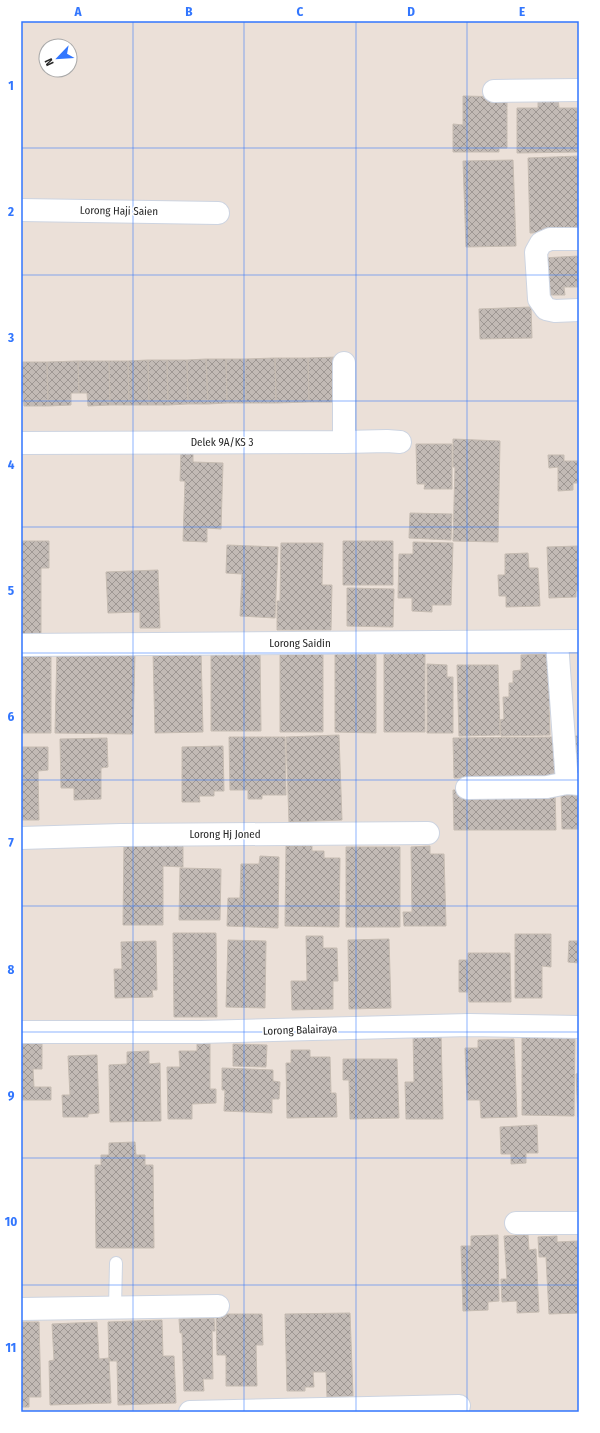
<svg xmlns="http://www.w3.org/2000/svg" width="600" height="1433" font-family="'Fira Sans Condensed',sans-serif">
<defs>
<pattern id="building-cross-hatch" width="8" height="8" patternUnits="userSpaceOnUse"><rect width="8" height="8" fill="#c2bab5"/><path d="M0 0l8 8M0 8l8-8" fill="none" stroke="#9e9793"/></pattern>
</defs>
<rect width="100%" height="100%" fill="#ebe0d8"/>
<path fill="url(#building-cross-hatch)" stroke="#c6bcb2" d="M463,96L507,97V148H499V152H453V124L463,125Z
M538,98H558L559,108H577L578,152L517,153V108H538Z
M579,156V231L530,233L528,158Z
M513,160L516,246L466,247L463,161Z
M579,256V287H564L565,295H550V288H543L542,258Z
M531,307L532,338L480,339L479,309Z
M339,357L340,402H309L308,358Z
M275,358H308L309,402L276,403Z
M275,358L276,403H246L245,359Z
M206,359L208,404H188L187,360Z
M206,359H226L227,403L208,404Z
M226,359H245L246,403H227Z
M148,360L149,405H129L128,361Z
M148,360H167L168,405H149Z
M167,360H187L188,404L168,405Z
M78,361L79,393H71V405L48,406L47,362Z
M78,361H109L110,405L88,406L87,393H79Z
M109,361H128L129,405H110Z
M21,362H47L48,406H24L23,394H21Z
M453,439L500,441L498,542L453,541L455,467H453Z
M416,444H452V489H424L425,484H417Z
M181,450L193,451V462L223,463L221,529L207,528V542L183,541L185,481H180Z
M548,455H564V461H579V483H573V490L558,491V467L549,468Z
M410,513L452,514L451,540L409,538Z
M21,541H49V568H41V636H22V620H21Z
M343,541H393V585H343Z
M413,542L453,543L451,605H432V612L412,611V598H398L399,554H413Z
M281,543H323L322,585H332L331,630H277V601H280Z
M227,545L278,547L275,618L240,616L242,574L226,573Z
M579,546V591H576V597L549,598L547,547Z
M528,553L529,568H538L540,606L506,607V596H499L498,575H505V554Z
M158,570L160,628H140V612L108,613L106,572Z
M347,588L394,589L393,627L347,626Z
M280,647H323V732H280Z
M57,649L135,651L133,734L55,733Z
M335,649H376V733L335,732Z
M384,649H425V732H384Z
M21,650H51V733H21Z
M201,651L203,732L155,733L153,652Z
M211,651H260L261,731H211Z
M554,654L555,706H549L550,735L501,736L500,720L504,719L503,697H509V683H513V671L521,670V655Z
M427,664L447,665V677H453V733H427Z
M457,665H498L500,735L459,736Z
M339,735L342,820L289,822L286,737Z
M574,736H579V766H574Z
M229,737H285L286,795H262V799H248V790H230Z
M556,737L557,777L454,778L453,738Z
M107,738L108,767L101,768V799L74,800V788H61L60,739Z
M223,746L224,791H214V796H199L200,802H182V747Z
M21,747H48V770L38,771L39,820H21Z
M453,790H555L556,830H454Z
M561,791H579V829H562Z
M124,842L183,843V867L163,866V925H123Z
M286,846H312V851H324V858H340L339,927L285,926Z
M430,846V854H444L446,926H404L403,912H412L411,847Z
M346,847H400V927H346Z
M260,856L279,857L278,928L227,926L228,898H240L241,864H259Z
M180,868L221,869L220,920H179Z
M173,933H216L217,1017H174Z
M515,934H551V967L542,966V998H515Z
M306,936H323V948H337L338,981H333V1009L292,1010L291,981H307Z
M389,939L391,1008L349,1009L348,940Z
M228,940L266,941L265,1008L226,1007Z
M156,941L157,990H152L153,997L115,998L114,969H122L121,942Z
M569,941H579V963L568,962Z
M468,953H510L511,1002H469L468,992H459V960H468Z
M522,1029H575L574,1116L522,1115Z
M413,1033H441L443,1119H406L405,1082H414Z
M42,1036V1069H33L34,1087H51V1100H21V1037Z
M197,1037H210V1089H216V1103L192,1104V1119H168L167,1067H180L179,1051H197Z
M514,1039L517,1117L481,1118L480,1100H467L465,1048H478V1040Z
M233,1044L267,1045L266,1067L233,1066Z
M291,1050H310V1057H330L331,1093H336L337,1117L287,1118L286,1063H291Z
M149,1051V1064L160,1063L161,1121L110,1122L109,1065L127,1064V1052Z
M97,1055L99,1113L88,1114V1117H63L62,1095H70L68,1056Z
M343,1059H397L399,1118L350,1119L349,1080H343Z
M222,1068L273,1070V1081L280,1082L279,1099H272V1113L224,1111L225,1090H222Z
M579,1073V1117H578L576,1074Z
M537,1125L538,1153H526V1163L511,1164V1154H501L500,1127Z
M135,1142L136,1155H145V1165H153L154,1248H96L95,1165H101V1155H109V1143Z
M498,1235L499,1301L488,1302V1310L463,1311L461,1246H471V1236Z
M528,1235L529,1250L536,1249L539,1312L517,1313V1301L502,1302L501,1279H507L504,1236Z
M557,1236V1242L578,1241L579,1313L549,1314L546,1257H539L538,1237Z
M350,1313L353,1396L327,1397L326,1372H313L314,1387H305V1391H287L285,1314Z
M216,1314H262L263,1345H256L257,1386H226V1355H217Z
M214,1318L215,1331H212L213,1379H203L204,1391H184L182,1333H180L179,1319Z
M162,1320L163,1356H174L176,1403L118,1405L117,1361H109L108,1322Z
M21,1322H39L41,1397H29V1407H21Z
M97,1322L99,1359L109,1358L111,1403L50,1405L49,1361L54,1360L52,1324Z"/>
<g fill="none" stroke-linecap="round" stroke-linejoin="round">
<defs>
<path id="lane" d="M115,1308L116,1263"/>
<path id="street" d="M494,91L579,90
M21,210L218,213
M579,239H550L541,243L536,252L539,299L546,309L555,311L579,310
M344,442L387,441L400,442
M21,443L344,442V363
M557,642L567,783
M21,645L579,641
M467,788L547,787L567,783L579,784
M21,838L121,835L428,833
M21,1032H201L469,1025L579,1027
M516,1223H579
M21,1309L218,1306
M190,1412L459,1406"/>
</defs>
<use href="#lane" stroke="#cdd4e1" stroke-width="14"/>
<use href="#street" stroke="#cdd4e1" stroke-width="24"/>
<use href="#lane" stroke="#fff" stroke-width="12"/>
<use href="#street" stroke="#fff" stroke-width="22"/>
</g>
<path fill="none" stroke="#3276fe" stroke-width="1" stroke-opacity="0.55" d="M133,21V1412M244,21V1412M356,21V1412M467,21V1412M21,148H579M21,275H579M21,401H579M21,527H579M21,653H579M21,780H579M21,906H579M21,1032H579M21,1158H579M21,1285H579"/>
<g text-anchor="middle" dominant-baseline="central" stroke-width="3" stroke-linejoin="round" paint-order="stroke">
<g font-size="11" fill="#272727" stroke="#fff">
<text transform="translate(119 211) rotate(1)">Lorong Haji Saien</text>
<text x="222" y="442">Delek 9A/KS 3</text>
<text x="300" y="643">Lorong Saidin</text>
<text x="225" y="834">Lorong Hj Joned</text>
<text transform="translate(300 1030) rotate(-2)">Lorong Balairaya</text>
</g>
</g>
<rect width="600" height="1433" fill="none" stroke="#ffffff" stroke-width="44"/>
<g transform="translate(58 58) rotate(245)"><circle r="19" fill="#ffffff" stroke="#a9a9a9"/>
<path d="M0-3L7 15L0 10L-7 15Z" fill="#3276fe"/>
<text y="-6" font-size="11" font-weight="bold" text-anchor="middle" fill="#272727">N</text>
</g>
<rect x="22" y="22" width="556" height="1389" fill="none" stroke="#3276fe" stroke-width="1.5"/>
<g font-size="13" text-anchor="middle" font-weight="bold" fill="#3276fe">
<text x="78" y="16">A</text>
<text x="189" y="16">B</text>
<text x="300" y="16">C</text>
<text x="411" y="16">D</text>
<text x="522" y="16">E</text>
<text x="11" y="90">1</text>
<text x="11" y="216">2</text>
<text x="11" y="342">3</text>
<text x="11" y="469">4</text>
<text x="11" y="595">5</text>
<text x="11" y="721">6</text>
<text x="11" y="847">7</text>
<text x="11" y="974">8</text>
<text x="11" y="1100">9</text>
<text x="11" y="1226">10</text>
<text x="11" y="1352">11</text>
</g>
</svg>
